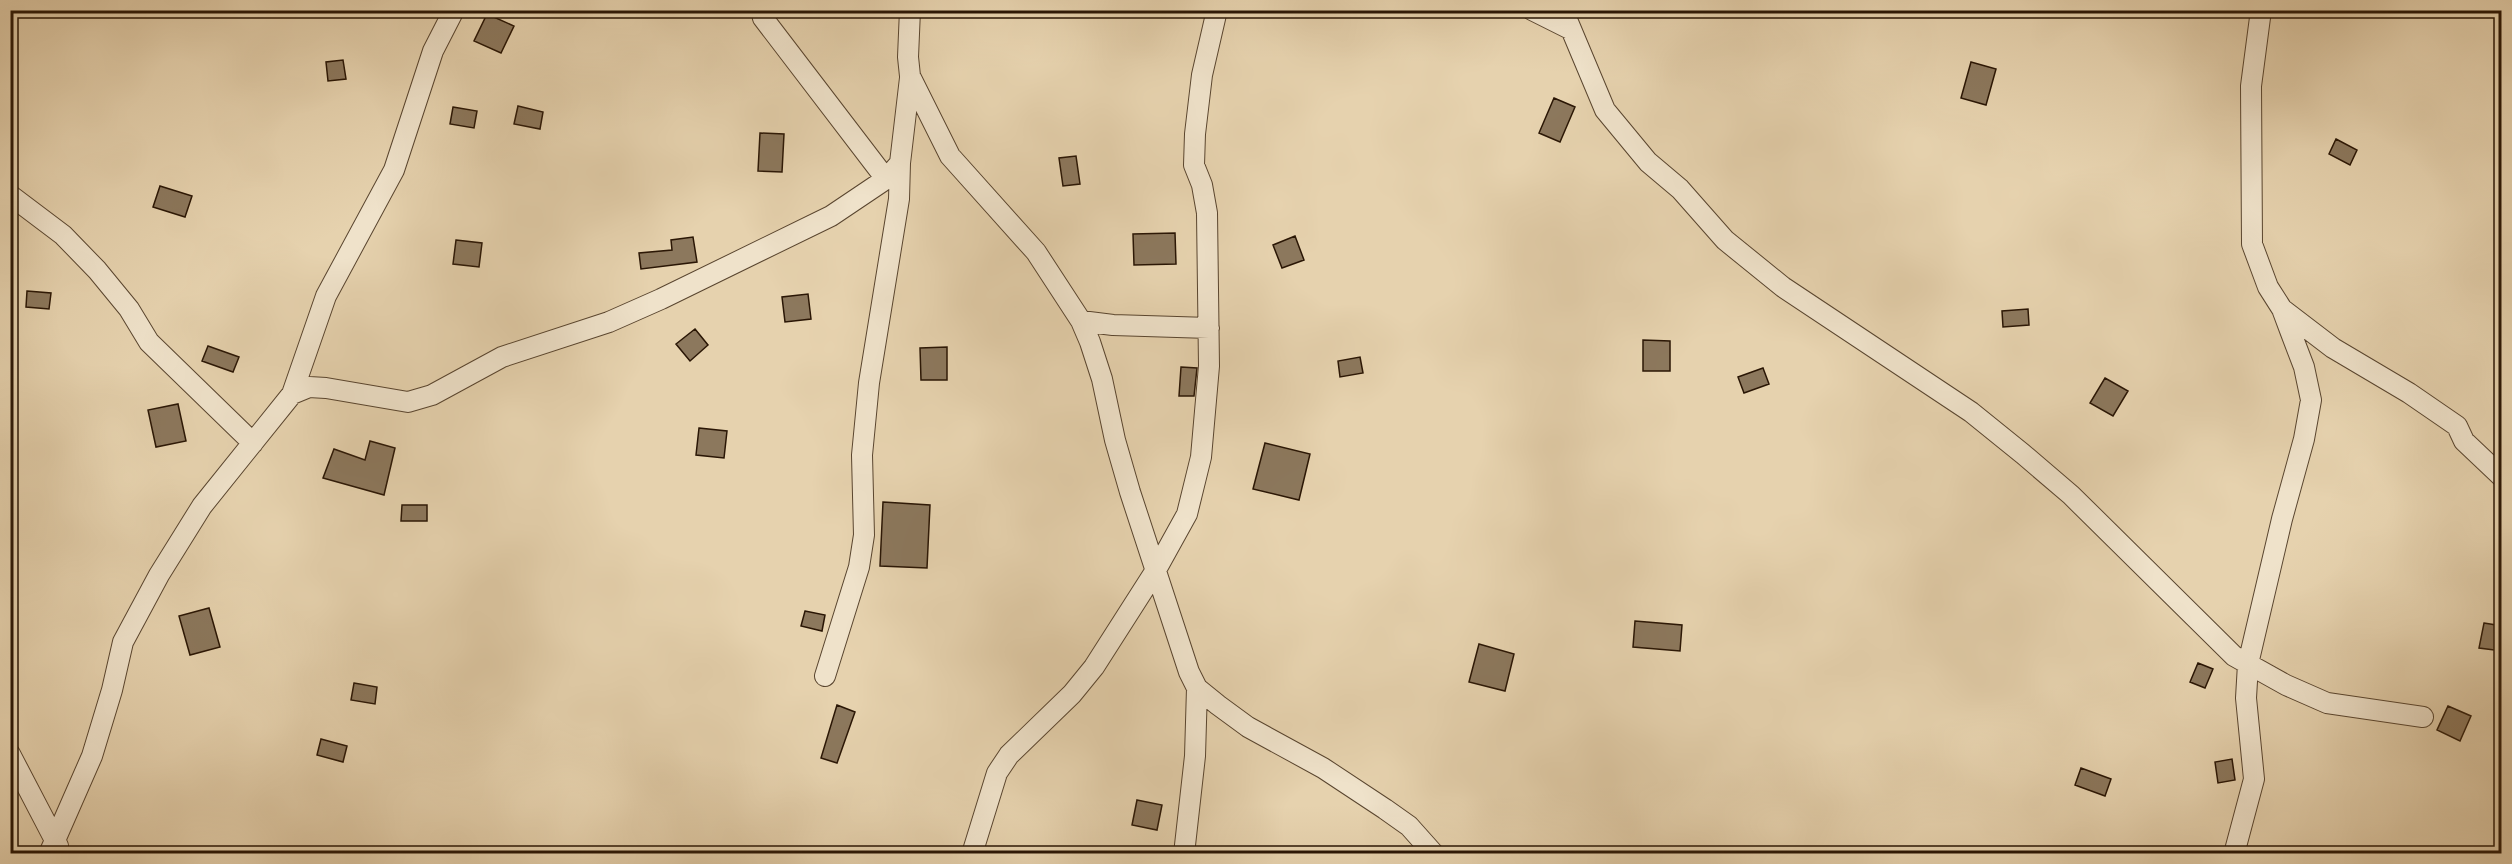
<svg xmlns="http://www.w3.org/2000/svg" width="2512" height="864" font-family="'IM FELL French Canon',serif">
<rect width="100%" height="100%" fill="#e6d2ae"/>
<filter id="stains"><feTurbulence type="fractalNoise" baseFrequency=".00333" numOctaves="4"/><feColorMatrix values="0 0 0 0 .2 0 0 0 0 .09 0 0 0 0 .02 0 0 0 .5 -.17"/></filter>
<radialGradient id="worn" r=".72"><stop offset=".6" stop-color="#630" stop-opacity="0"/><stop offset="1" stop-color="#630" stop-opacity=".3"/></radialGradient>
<path fill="#8c785d" stroke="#2a1605" stroke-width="1.5" d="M487,14L514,26L501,53L474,41Z
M343,60L346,79L328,81L326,62Z
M1971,62L1996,69L1986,105L1961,98Z
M1554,98L1575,107L1560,142L1539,133Z
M518,106L543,112L540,129L514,124Z
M453,107L477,111L474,128L450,124Z
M760,133L784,134L782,172L758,171Z
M2336,139L2357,150L2350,165L2329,154Z
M1076,156L1080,184L1063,186L1059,158Z
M160,186L192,196L185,217L153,207Z
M1175,233L1176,264L1134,265L1133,234Z
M1295,236L1304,260L1282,268L1273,245Z
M693,237L697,262L641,269L639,253L672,250L671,240Z
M456,240L482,243L479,267L453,264Z
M27,291L51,293L49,309L26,307Z
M808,294L811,319L785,322L782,297Z
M2028,309L2029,325L2003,327L2002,311Z
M695,329L708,345L690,361L676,344Z
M1643,340L1670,341V371H1643Z
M208,346L239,357L233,372L202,361Z
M947,347V380H921L920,348Z
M1360,357L1363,373L1340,377L1338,361Z
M1181,367L1197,368L1194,396H1179Z
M1763,368L1769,384L1744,393L1738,377Z
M2105,378L2128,391L2113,416L2090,403Z
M178,404L186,441L156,447L148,410Z
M699,428L727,431L724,458L696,455Z
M370,441L395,448L384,495L323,478L334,449L365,460Z
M1265,443L1310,454L1299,500L1253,489Z
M883,502L930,505L927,568L880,566Z
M402,505H427V521H401Z
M209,608L220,647L190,655L179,616Z
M805,611L825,615L822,631L801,626Z
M1635,621L1682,625L1680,651L1633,647Z
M2484,623L2502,626V651L2479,648Z
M1479,644L1514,654L1505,691L1469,682Z
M2198,663L2213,669L2205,688L2190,682Z
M354,683L377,687L375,704L351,700Z
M837,705L855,712L837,763L821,758Z
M2448,706L2471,716L2460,741L2437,730Z
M321,739L347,746L343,762L317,755Z
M2232,759L2235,780L2218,783L2215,762Z
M2081,768L2111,779L2105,796L2075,785Z
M1137,800L1162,805L1157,830L1132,825Z"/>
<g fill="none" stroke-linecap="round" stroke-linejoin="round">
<defs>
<path id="street" d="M761,10L763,18L886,179
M910,10L908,57L910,76L950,156L1036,252L1081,321L1090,342L1102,379L1115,440L1130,492L1189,672L1197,688L1218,705L1248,727L1323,768L1385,809L1409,826L1434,854
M1532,10L1570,29
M1563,10L1605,110L1648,162L1680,189L1725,240L1783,287L1971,412L2023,454L2071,495L2234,656L2286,685L2327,703L2423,717
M10,195L63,235L97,270L129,309L149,342L253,443
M2282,309L2333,348L2409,393L2457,426L2464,441L2502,477
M1081,321L1113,325L1209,328
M292,394L309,387L326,388L408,402L432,395L502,357L609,322L661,299L831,216L886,179L900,163L910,78
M825,676L859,567L864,535L862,455L869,383L899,199L900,163
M10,754L58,846
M49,854L92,756L112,690L123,642L159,575L202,506L292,394L326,296L394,170L433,51L454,10
M972,854L997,773L1009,755L1072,694L1094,667L1156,570L1187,514L1201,457L1209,366L1207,213L1202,185L1194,165L1195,134L1202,75L1217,10
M1184,854L1195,756L1197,688
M2234,854L2254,779L2246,698L2248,664L2282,519L2304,439L2311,400L2304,367L2291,333L2282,309L2268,287L2252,244L2251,86L2261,10"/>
</defs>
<use href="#street" stroke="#59452f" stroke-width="22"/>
<use href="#street" stroke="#efe2ca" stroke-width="20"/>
</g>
<rect width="2512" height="864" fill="none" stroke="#e6d2ae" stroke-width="36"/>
<rect x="12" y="12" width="2488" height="840" fill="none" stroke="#2a1605" stroke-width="3"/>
<rect x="18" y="18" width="2476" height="828" fill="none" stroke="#2a1605" stroke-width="1.5"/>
<rect width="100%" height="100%" filter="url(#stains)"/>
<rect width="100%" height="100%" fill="url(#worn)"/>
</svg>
